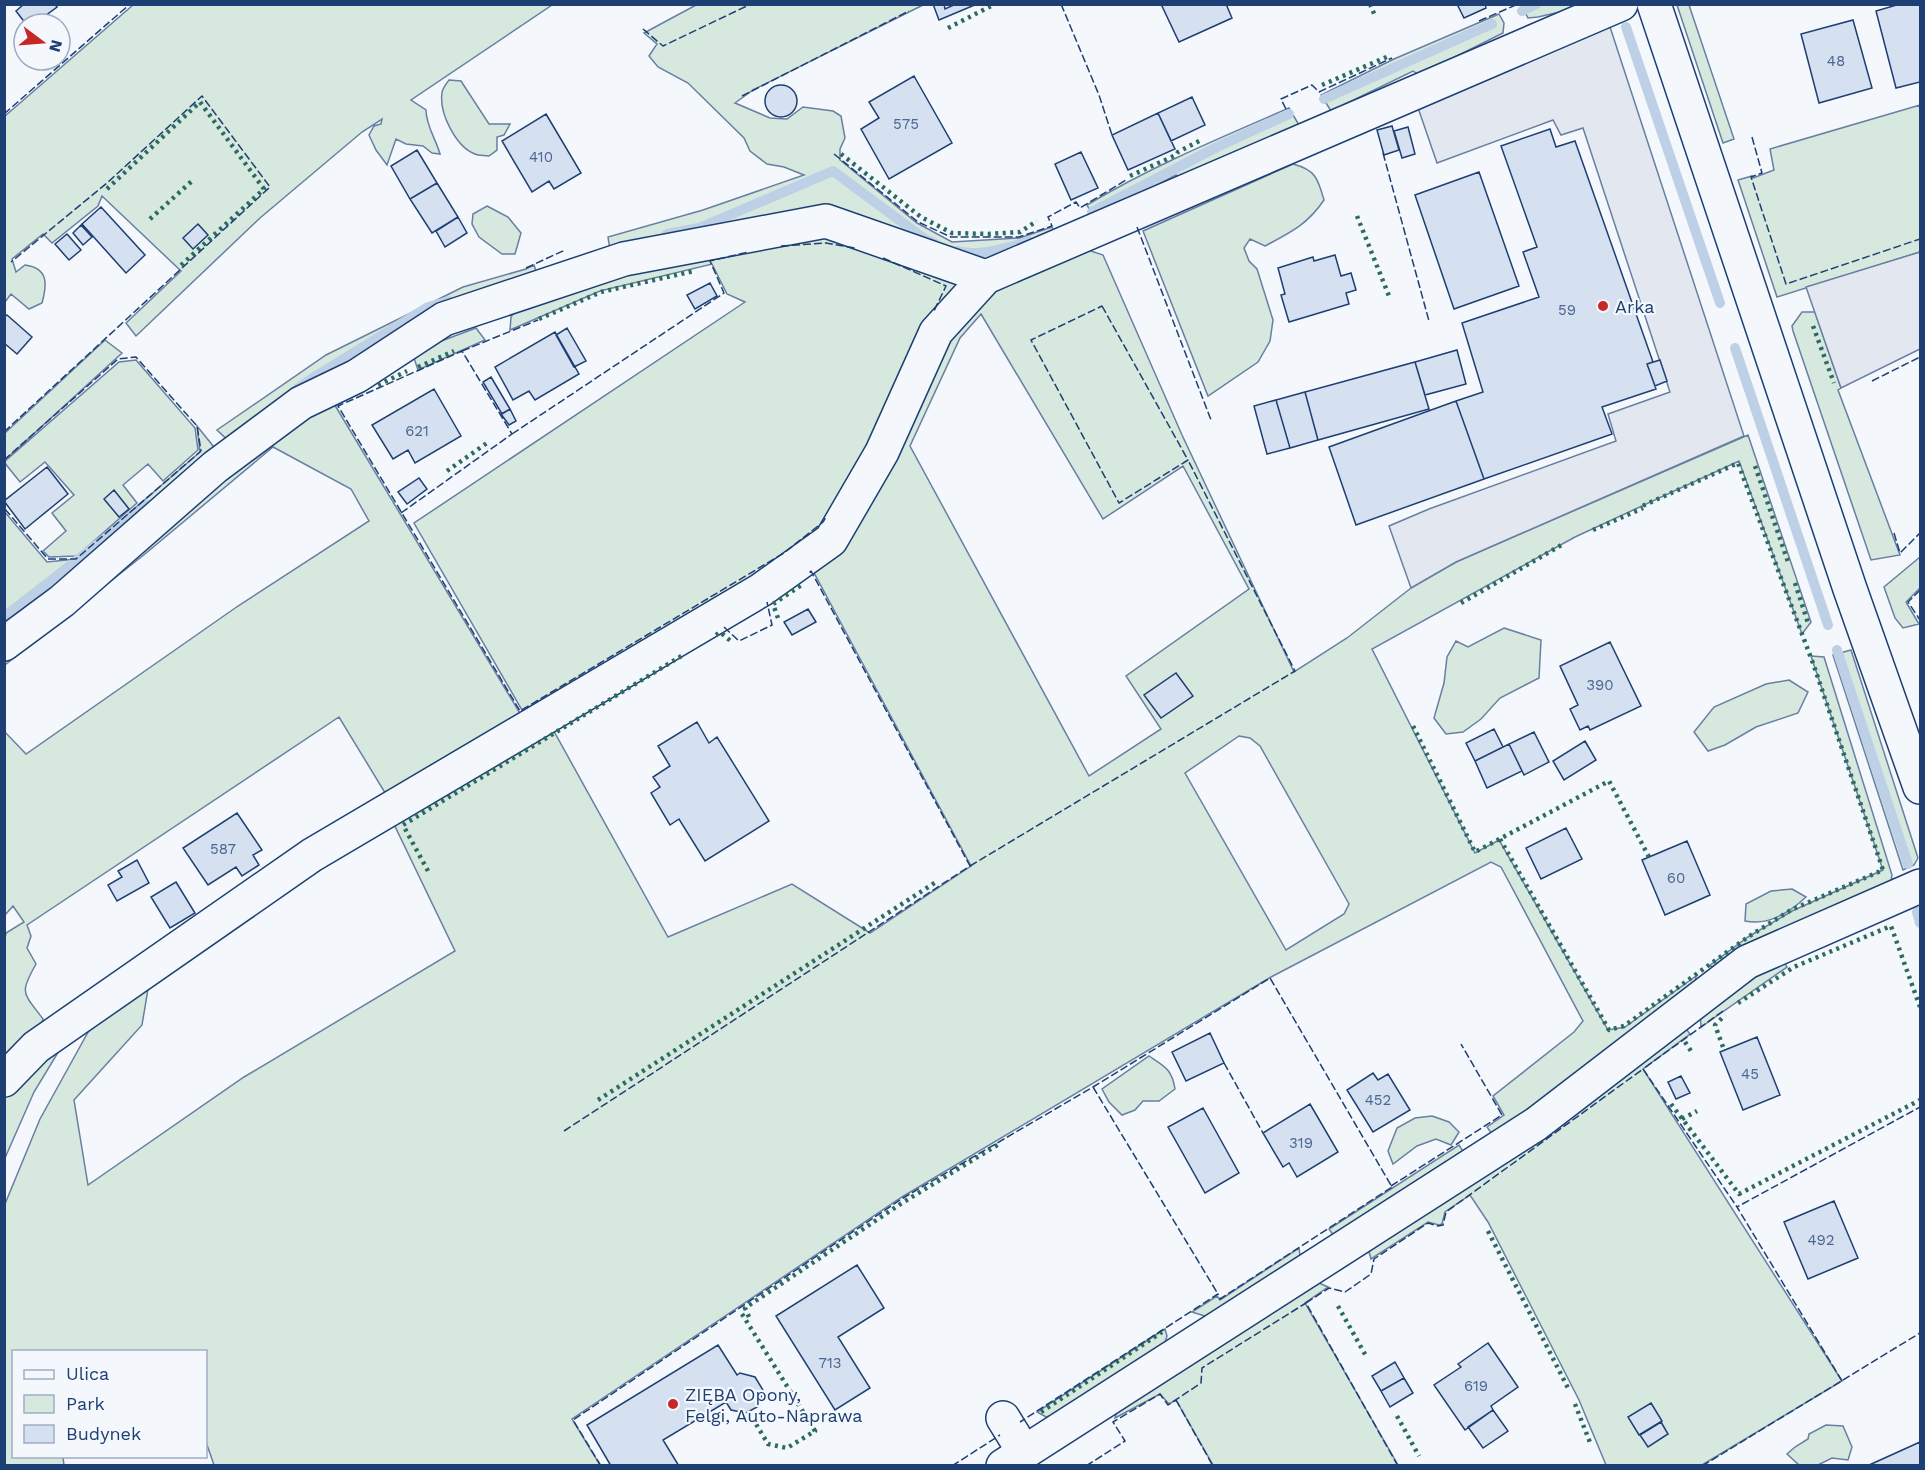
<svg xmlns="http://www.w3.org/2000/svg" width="1925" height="1470" font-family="'Work Sans',sans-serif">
<rect width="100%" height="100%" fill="#f4f7fb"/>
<path fill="#d7e8df" stroke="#687fa3" stroke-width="1.5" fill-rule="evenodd" d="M925,4L753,90L735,103L770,118L787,119L803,107L833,111L841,116L845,138L840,149V160L917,223L952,242L1020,238L1052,227L1057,239L1009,256L976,261L883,228L611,256L608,237L703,210L804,175L784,167L767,164L750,151L744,138L688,83L658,67L649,56L657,44L644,33L696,5Z
M133,5H552L411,100L426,110C426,126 436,139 440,154L432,153L423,146L406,144L396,139L387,165L376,150L369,135L374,126L381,124L382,119L362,132L260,218L136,336L126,323L181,271L102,196L98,206L52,243L43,234L12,259L16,272L25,265C49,268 47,285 42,303L29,309L11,294L5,302V116Z
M1521,5H1590L1538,17L1528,18Z
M1677,5H1689L1734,139L1723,143Z
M1499,14L1504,23L1503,33L1419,75L1413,71L1331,111L1321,95L1394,59Z
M449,80L461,81L489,124H510L504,135L497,137V150L489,156C485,155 479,156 475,154C456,147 439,113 442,93C442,89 446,84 449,80Z
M1920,105V252L1777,297L1738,180L1752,176L1753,178L1774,170L1770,149Z
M1289,108L1299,125L1180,179L1176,175L1112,208L1095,220L1087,205C1152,166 1220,138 1289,108Z
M1293,164C1316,170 1318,179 1324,200C1307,225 1291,232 1265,246L1250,239L1244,248L1249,261L1257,269L1273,320L1270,341L1258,362L1208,396L1143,231Z
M487,206L508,217L521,233L515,254H502L479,237L472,224L473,214Z
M848,237L978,278L879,448L804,551L526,717L414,523L745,302L727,294L712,264L600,291L510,330L511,317L516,309L600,276L757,239Z
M1088,250L1103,255L1182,435L1294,672L1347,638L1411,588L1456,562L1748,435L1811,622L1802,634L1739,461L1575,537L1372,649L1475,853L1499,840L1608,1030L1625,1027L1696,976L1695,986L1494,1137L1487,1127L1504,1115L1493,1096L1574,1032L1583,1021L1501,867L1491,862L1271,977L902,1197L572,1419L600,1465H214L206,1442V1352H14V1456L65,1457L63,1458L64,1465L5,1466V1204L40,1119L97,1016L149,983L142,1025L74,1100L88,1185L244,1077L455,951L391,818L551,726L668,937L792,884L870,933L971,866L812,569L951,334L988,295ZM981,314L1103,519L1183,466L1249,589L1126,676L1161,729L1089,776L910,446L960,338ZM1239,736L1250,738L1260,746L1349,904L1344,914L1286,950L1185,773Z
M534,265L540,283L234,446L217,430L326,355L463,287L526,269Z
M1802,312H1815L1841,388L1838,390L1900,555L1871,560L1793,331L1792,326Z
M476,328L485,340L418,370L412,352Z
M105,340L122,353L5,460V433Z
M136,360L195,428L198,450L163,481L148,464L123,485L137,503L77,556L49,557L43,551L66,531L52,513L74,495L45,462L20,482L4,462L119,362Z
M330,397L524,720L390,801L339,717L27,925L31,936L27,948L36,964C19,994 23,992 43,1019L39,1031L5,1069V939L6,933L24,922L13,906L5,915V732L26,754L238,606L369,521L351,489L273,447L145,554L5,665V656L267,443Z
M197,426L222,457L5,640L4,511L47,562L76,559L200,452Z
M1920,557V588L1906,602L1919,624L1903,628L1895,618L1884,587Z
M1504,628L1541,640L1539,678L1500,698L1481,719L1463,732L1446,734L1434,718L1444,683L1447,657L1456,641L1468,647Z
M1851,650L1918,858L1914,865L1903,870L1833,655Z
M1811,656L1824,657L1892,875L1891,881L1723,968L1709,966L1748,937L1792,911L1883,870Z
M1789,680L1808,692L1798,713L1756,727L1725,745L1708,751L1694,732L1714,707L1766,684Z
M1792,889L1806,897C1790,912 1768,926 1745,921L1746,904L1771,891Z
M1780,956L1787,967L1701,1027L1700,1010Z
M1681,1022L1690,1034L1643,1069L1842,1381L1702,1465H1606L1579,1400L1488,1222L1470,1195L1445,1212L1442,1224L1439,1225L1428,1222L1371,1259L1368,1248Z
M74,1026L34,1092L5,1158V1094Z
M1149,1056C1164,1066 1172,1069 1175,1089L1159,1101H1143L1135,1110L1122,1115L1109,1102L1102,1089Z
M1432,1116L1449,1122L1459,1132L1451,1145L1436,1139L1417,1146L1393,1164L1388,1151L1397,1128L1415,1118Z
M1459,1145L1466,1156L1336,1239L1329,1229Z
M1299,1248L1301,1263L1214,1319L1192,1312L1217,1296L1220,1300Z
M1319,1283L1328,1287L1305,1303L1398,1465H1213L1176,1400L1169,1404L1160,1394L1115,1418L1116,1414L1128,1405Z
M1165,1329L1167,1336L1163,1349L1061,1413L1046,1417L1037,1412Z
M1826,1425L1843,1426L1852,1447L1848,1460L1832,1458L1818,1465H1799L1787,1454L1795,1447L1808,1439L1809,1434Z"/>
<path fill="#e3e8f0" stroke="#687fa3" stroke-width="1.5" d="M1610,27L1744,436L1456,562L1411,588L1389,526L1429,509L1616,441L1608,414L1670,392L1583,128L1561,135L1553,120L1437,163L1415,99Z
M1920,252V349L1841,388L1806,287Z"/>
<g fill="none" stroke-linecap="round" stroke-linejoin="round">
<path stroke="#bed0e5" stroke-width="10" d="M1522,11L1536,4
M1626,27L1720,303
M1324,99L1492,24
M1092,212L1217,147L1289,114
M667,234L699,228L833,171L926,240L934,243
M957,251C976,257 1010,248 1029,241
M1735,348L1828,625
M297,389L311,379L428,307L449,301
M4,617L148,505
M1837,650L1908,864
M1917,912L1920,923"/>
</g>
<path fill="#d5e0f0" stroke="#1d3f73" stroke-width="1.5" d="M24,4H55L57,7L34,24H26L16,11Z
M933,4H944L945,9L956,4H977L939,20Z
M1161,4H1226L1232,18L1179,42Z
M1457,4H1485L1486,8L1464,18Z
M1900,4H1920V82L1896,88L1876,11Z
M1853,20L1872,88L1819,103L1801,34Z
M914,76L952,143L889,179L861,129L879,118L869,102Z
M765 101a16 16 0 1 1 32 0a16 16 0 1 1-32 0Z
M1192,97L1205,125L1171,141L1158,113Z
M1158,113L1175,149L1128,170L1112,135Z
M546,114L581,173L554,189L549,181L532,192L502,141Z
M1392,126L1399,150L1384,155L1377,130Z
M1408,127L1415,154L1402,158L1394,131Z
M1550,129L1556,147L1575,141L1653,362L1647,364L1656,389L1602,407L1612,434L1484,479L1456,401L1483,392L1462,323L1539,297L1523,252L1537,247L1501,146Z
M417,150L437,183L410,199L391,166Z
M1081,152L1098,188L1071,200L1055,164Z
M1479,172L1519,286L1454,309L1415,195Z
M437,183L458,217L432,233L410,199Z
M101,207L145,255L126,273L82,224Z
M458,217L467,233L445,247L436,231Z
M198,224L208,235L193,249L183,238Z
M81,225L92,237L83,245L73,233Z
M67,234L81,250L69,260L55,244Z
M1335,255L1341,276L1351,273L1356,290L1346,293L1349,304L1289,322L1281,295L1285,294L1278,268L1313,257L1314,261Z
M710,283L717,296L695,309L687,295Z
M7,315L32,337L17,354L4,343V317Z
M567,328L586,361L574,367L556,335Z
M555,332L579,374L535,400L529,391L513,400L495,367Z
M1457,350L1466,384L1425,395L1415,362Z
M1660,360L1667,381L1655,386L1647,364Z
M1415,362L1429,409L1318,440L1305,392Z
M491,377L510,409L502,414L483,382Z
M434,389L461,436L415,463L408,450L393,459L372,425Z
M1305,392L1318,440L1290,448L1276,400Z
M1276,400L1290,448L1267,454L1254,406Z
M1456,401L1484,479L1356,525L1329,447Z
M510,409L516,421L509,425L501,414Z
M47,467L68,494L25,529L4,501Z
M419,478L427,489L407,504L398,492Z
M114,490L129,509L119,517L104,499Z
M808,609L816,622L792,635L784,622Z
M1610,642L1641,706L1590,730L1588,726L1580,730L1570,709L1578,705L1560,666Z
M1176,673L1193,696L1161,718L1144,695Z
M697,722L709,743L717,737L769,821L705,861L679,819L670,825L651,793L660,787L653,777L670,766L658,746Z
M1494,729L1503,747L1475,761L1466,743Z
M1534,732L1549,762L1524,775L1509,744Z
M1585,741L1596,760L1564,780L1553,761Z
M1509,744L1522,771L1487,788L1475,761Z
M237,813L262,850L253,855L259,865L242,876L236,867L208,885L183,848Z
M1566,828L1582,859L1541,879L1526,848Z
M1687,841L1710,895L1665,915L1642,860Z
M137,860L149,883L117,901L108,885L122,877L118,871Z
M176,882L195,913L170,928L151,897Z
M1210,1033L1224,1063L1186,1081L1172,1052Z
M1757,1037L1780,1095L1743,1110L1720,1052Z
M1373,1073L1378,1080L1388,1074L1410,1110L1373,1132L1347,1090Z
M1681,1076L1690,1093L1676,1099L1668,1082Z
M1310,1104L1338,1152L1297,1177L1289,1163L1283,1167L1263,1133Z
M1203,1108L1239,1173L1205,1193L1168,1127Z
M1834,1201L1858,1258L1808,1279L1784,1222Z
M857,1265L884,1308L838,1337L870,1388L835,1410L776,1316Z
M1488,1343L1518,1387L1491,1406L1493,1410L1465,1430L1434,1385L1461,1367L1458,1364Z
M718,1345L737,1375L740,1373L755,1377L763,1390L759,1406L746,1413L731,1410L726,1402L663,1440L679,1466H611L587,1425Z
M1395,1362L1404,1378L1381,1391L1372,1376Z
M1404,1378L1413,1393L1390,1407L1381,1391Z
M1651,1403L1662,1421L1639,1435L1628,1417Z
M1493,1410L1508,1431L1483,1448L1468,1427Z
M1661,1422L1668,1434L1648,1447L1640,1435Z
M1920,1442V1466H1867Z"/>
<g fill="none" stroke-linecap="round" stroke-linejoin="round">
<defs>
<path id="minor" d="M4,644L62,601L215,467L301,403L357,376L444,319L624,259L826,221L986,277L1621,4
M4,1080L36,1047L312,855L761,590L831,540L882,452L936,332L986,277
M1003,1418L1024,1452
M1003,1466L1536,1124L1747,962L1920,886"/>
<path id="major" d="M1654,4L1850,589L1920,787"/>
</defs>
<use href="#minor" stroke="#1d3f73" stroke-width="36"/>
<use href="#major" stroke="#1d3f73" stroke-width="36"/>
<use href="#minor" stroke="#f4f7fb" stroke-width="33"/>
<use href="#major" stroke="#f4f7fb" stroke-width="33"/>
<path stroke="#2c6c60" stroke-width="4.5" stroke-dasharray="3 4.5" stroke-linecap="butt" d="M1370,4L1375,16
M948,28L995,4
M1322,85L1389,56
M841,154L921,217L952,233L988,234L1020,232L1037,221
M1130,176L1176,155L1178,152L1203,139
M107,189L200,102L264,189L178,268
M1357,216L1389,296
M150,219L193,180
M539,319L601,292L694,271
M1813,326L1834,383
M418,367L454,351
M378,385L407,371
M1755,466L1788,562
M447,471L487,443
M1593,530L1643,508
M1795,583L1808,623
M1461,603L1565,543
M778,618L773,604L803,584
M716,635L720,632L733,643
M1413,726L1475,852L1609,781L1649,857
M1500,839L1609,1030L1624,1026L1748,937L1791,910L1883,870L1814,666L1738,463L1640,507
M428,871L403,825L683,655
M1738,1003L1794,967L1891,926L1920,1007
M1685,1042L1691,1051
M1723,1047L1715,1025L1725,1015
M598,1100L936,882
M1671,1104L1739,1194L1920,1100
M1682,1119L1697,1111
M1488,1231L1568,1388
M1338,1306L1366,1356
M742,1314L815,1431L787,1448L768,1444L753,1419
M749,1317L745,1308L902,1203L999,1144
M1575,1404L1591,1445
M1041,1412L1162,1332
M1397,1416L1419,1456"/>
<path stroke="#1d3f73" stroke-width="1.5" stroke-dasharray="8 3" stroke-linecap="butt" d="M1061,4L1099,95L1112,135
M1479,21L1518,4
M643,29L663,46L751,4
M742,96L909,11
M1286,109L1281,99L1312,85L1319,92L1392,58
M4,114L130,4
M1752,137L1762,173L1751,177L1786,284L1920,239
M1383,153L1429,321
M834,154L918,222L951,237H1019L1052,226L1048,217L1076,202L1080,208L1126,180
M1137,227L1211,420
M781,246L826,243L855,248
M883,258L946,286L933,313
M526,268L565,250
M1102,306L1188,460L1119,503L1031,340Z
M462,351L538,320
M1872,381L1920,357
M4,432L270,187L202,96L107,183L11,262
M512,434L724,293L710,261L748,252
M4,460L118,359L136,357L197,426L201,451L76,559H48L4,508
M401,513L512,434L462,351L338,406L520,711L784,553L823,522L826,517
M1894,533L1900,553L1920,533
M1920,590L1908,602L1920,620
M724,627L739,641L772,625L767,602
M970,866L1295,671L1188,460
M1723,1011L1643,1069L1737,1207
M1224,1063L1263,1133
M1093,1087L1218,1294
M564,1131L970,866L811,571L809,573
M1391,1186L1502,1115L1461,1044
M1842,1381L1737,1207L1920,1107
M1176,1400L1213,1466
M601,1466L573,1420L903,1198L1093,1087L1270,978L1392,1187L1220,1299L1218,1294L1020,1422
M952,1466L1000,1435
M1086,1466L1125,1441L1113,1422L1160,1394L1168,1405L1201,1383L1202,1368L1306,1303
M1398,1466L1306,1303L1329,1288L1345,1292L1371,1274L1374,1259L1428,1223L1438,1226L1443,1225L1446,1212L1643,1069
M1702,1466L1920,1333"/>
</g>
<g fill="#c62828" stroke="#f4f7fb" stroke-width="2">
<circle cx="1603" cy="306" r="6"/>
<circle cx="673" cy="1404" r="6"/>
</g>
<g text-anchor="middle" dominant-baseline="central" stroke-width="4.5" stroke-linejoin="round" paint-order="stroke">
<g font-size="15" fill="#4b6792">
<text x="1836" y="61">48</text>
<text x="906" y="124">575</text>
<text x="541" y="157">410</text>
<text x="1567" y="310">59</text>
<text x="417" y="431">621</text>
<text x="1600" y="685">390</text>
<text x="223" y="849">587</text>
<text x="1676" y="878">60</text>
<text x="1750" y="1074">45</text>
<text x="1378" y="1100">452</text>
<text x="1301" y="1143">319</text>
<text x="1821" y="1240">492</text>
<text x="830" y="1363">713</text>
<text x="1476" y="1386">619</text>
</g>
<g font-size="18" fill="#1d3f73" stroke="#f4f7fb" text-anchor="start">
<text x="1615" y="306">Arka</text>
<text x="685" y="1394">ZIĘBA Opony,<tspan x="685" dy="21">Felgi, Auto-Naprawa</tspan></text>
</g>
</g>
<rect width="1925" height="1470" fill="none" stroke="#1d3f73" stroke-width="12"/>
<rect x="12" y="1350" width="195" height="108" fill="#f4f7fb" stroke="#9eadc5" stroke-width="1.5"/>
<rect x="24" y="1370" width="30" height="9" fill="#f4f7fb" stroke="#9eadc5" stroke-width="1.5"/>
<text x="66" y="1380" font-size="18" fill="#1d3f73">Ulica</text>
<rect x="24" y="1395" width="30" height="18" fill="#d7e8df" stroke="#9eadc5" stroke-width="1.5"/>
<text x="66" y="1410" font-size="18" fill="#1d3f73">Park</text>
<rect x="24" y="1425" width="30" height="18" fill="#d5e0f0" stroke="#9eadc5" stroke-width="1.5"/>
<text x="66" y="1440" font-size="18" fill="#1d3f73">Budynek</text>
<g transform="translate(42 42) rotate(106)"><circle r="28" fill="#f4f7fb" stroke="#9eadc5" stroke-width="1.5"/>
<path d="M0-4.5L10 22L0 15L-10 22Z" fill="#c62828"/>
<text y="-9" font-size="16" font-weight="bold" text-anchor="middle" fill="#1d3f73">N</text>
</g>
</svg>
